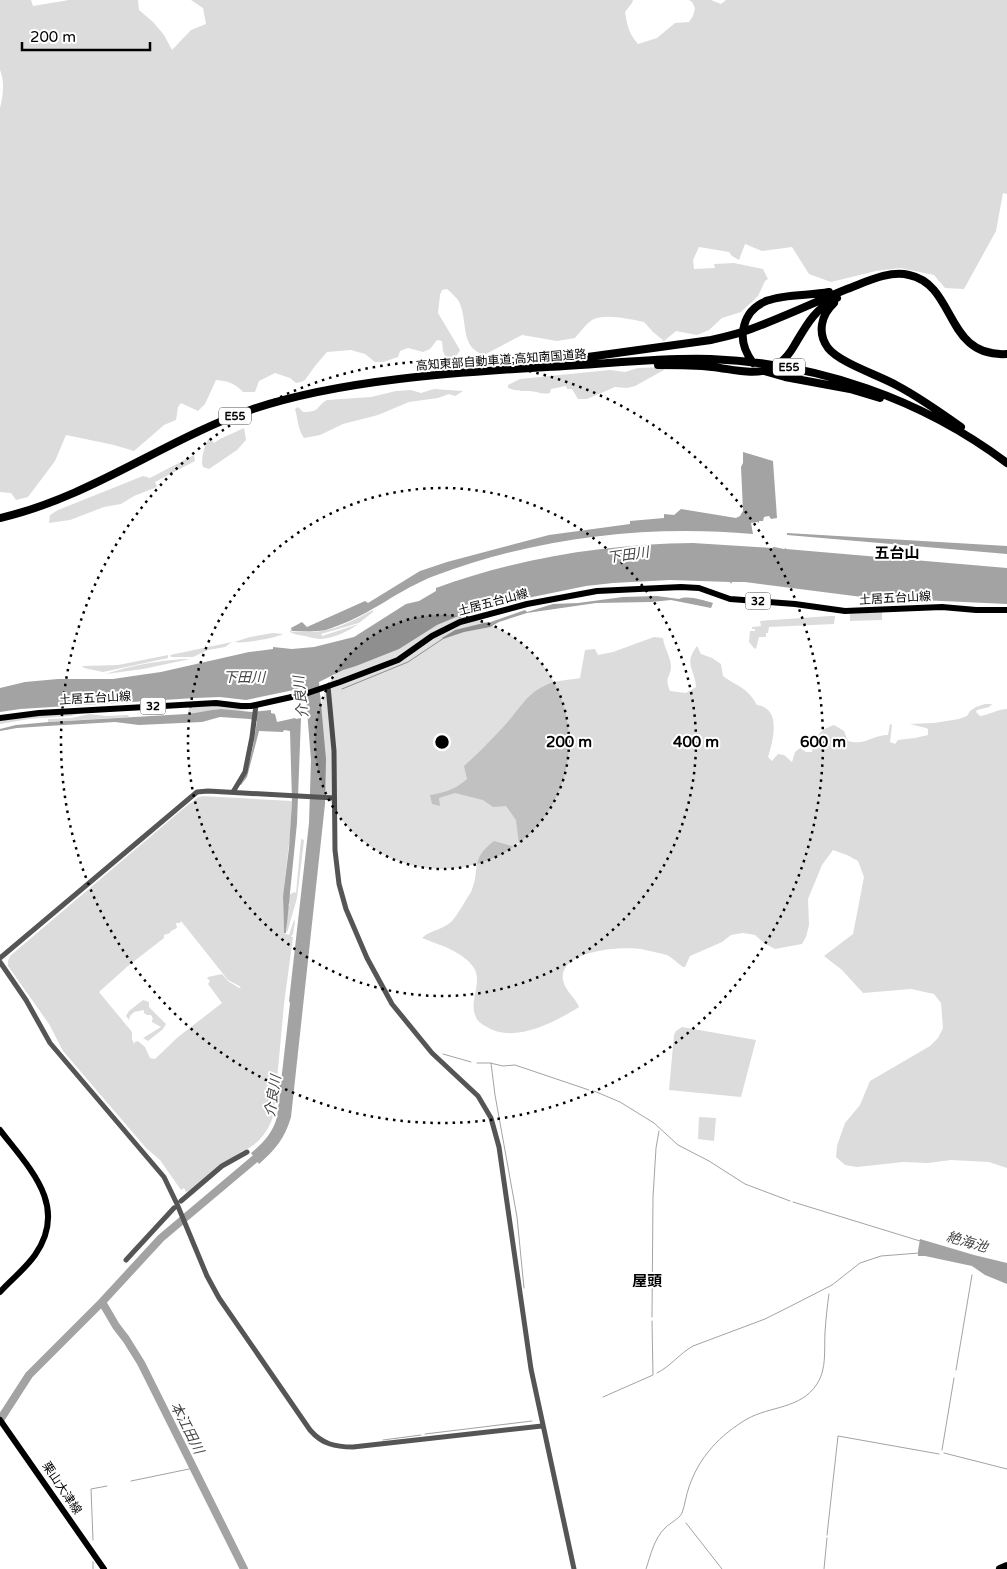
<svg xmlns="http://www.w3.org/2000/svg" width="1007" height="1569" font-family="'Varela Round','Noto Sans JP',sans-serif">
<rect width="100%" height="100%" fill="#fff"/>
<path fill="#dcdcdc" fill-rule="evenodd" d="M0,0H31L33,6L69,0H138L139,10L153,22L164,35L172,50L191,30L206,24L203,8L191,0H633L632,3L625,12C627,25 629,34 638,44L657,38L675,23L689,22L693,16L695,8L692,2L689,0H711L721,4L726,0H1007V194L1003,193L996,231L964,289L945,288L934,275L900,268L876,271L831,282L809,274L792,247L762,251L745,244L739,260L732,256L729,252L699,247L693,260L694,269L715,268L714,264L734,263L763,269L768,279L765,281L758,296L741,312L722,318L709,330L697,335L676,331L664,341L653,332L644,322C630,319 604,313 592,320C585,325 580,332 575,338L557,341L522,335L484,355C460,347 468,324 460,304C458,298 452,294 447,289L442,290L440,295L438,313L460,350C458,355 453,359 447,361L443,351L442,341L437,340L430,349L423,352L408,348L400,351L398,357L383,362H375L365,354L351,350L327,352L315,366L305,380L301,382L296,383L290,378L275,373L259,381L255,392H243C235,383 227,381 216,380L205,404L198,411L181,403L178,407L176,420L164,425L134,451L114,445L66,435L55,461L28,497L16,500L11,493L0,492V108C3,97 5,81 0,70Z
M666,367L664,370L635,386L627,388L615,387L587,399H578L572,389H567L566,386L551,389L550,393C542,395 537,391 529,391C519,391 517,391 508,388V385L520,379L610,370L625,372L638,368Z
M434,389L463,391L455,396L449,394L438,398L409,402L378,415L343,424L320,435L304,438C298,430 298,419 295,409L298,407L303,412C321,412 315,407 327,400L371,397L396,391L411,390L421,393Z
M244,428L246,440L237,450L209,469L203,467C200,460 205,443 210,437L214,443L220,439Z
M194,455L195,461L155,482L157,487L134,496L121,504L104,507L70,520L49,523L50,515L58,510L143,476L150,478Z
M373,610V612L359,623L321,634L322,636L359,624C348,631 335,638 321,639C316,639 310,637 305,636C300,635 295,635 290,632L291,628L292,632C302,631 311,633 321,631C339,629 357,618 373,610Z
M882,612V620L850,621V614Z
M830,616H835L834,624L769,627L768,633H766V637H759L756,649L754,648L749,642L750,631H755V629H752V627L761,626L760,621Z
M273,633L283,634C277,638 242,644 234,642L250,637Z
M654,637L663,638C664,648 671,657 671,667C670,680 664,675 670,691L686,693L696,687C695,668 683,665 697,646L701,654L712,658L721,664L723,676C738,687 747,687 757,705C782,708 773,741 768,757L772,761L778,754L784,755L792,762L795,752L800,748L806,752H812C816,735 818,731 834,725L844,731L848,741C865,746 872,735 888,735L890,724L892,725L890,742L895,744L898,740L915,738L928,735V729L926,728L910,724L934,723L959,719L967,716L970,711L976,707L985,704H992L989,707L977,710L976,712L980,716C990,715 997,709 1007,709V1168L989,1162L951,1160L928,1163L903,1162L857,1167L845,1165L836,1157L837,1146L845,1123L860,1105L870,1081L930,1046L938,1038L943,1028L941,1003L934,994L911,989L863,993L842,970L824,956L853,934L864,877L858,861L847,855L833,850L822,865L808,899L809,925L806,937L802,944L775,949L764,943L755,935L743,933L731,935L722,942L690,956L685,967H683C678,964 673,958 667,955C664,954 645,950 641,949C622,946 558,950 563,980C565,991 575,997 579,1007C555,1022 514,1044 487,1027C483,1025 477,1021 476,1017C468,1002 483,983 474,968C463,951 439,945 422,938C430,930 443,930 452,921C457,916 467,898 471,892C481,869 469,860 494,841L515,847L519,844L516,820L506,806L493,807L483,800L455,793L439,798L440,806L432,804L430,795C444,793 456,789 467,779L464,766C479,753 492,739 505,725C519,710 526,694 546,685C556,680 570,680 580,678L585,650L595,649L598,655L613,652Z
M232,642L225,647L208,650L193,657H171L170,655Z
M168,655V658L103,672L84,668L82,666L118,665Z
M190,659L143,669L106,674C128,666 166,659 190,659Z
M219,706L248,709L249,710L234,711L221,709L212,710L207,712L188,714L189,707Z
M82,713L71,716L29,719L0,724V721L25,716Z
M90,714L106,716L128,715L129,717L48,722V719L71,718Z
M202,796L292,801L290,835L283,897L284,933L289,935L294,920L295,921L293,934L291,937H293L284,1004L274,1113C270,1129 259,1145 242,1151L192,1189L186,1192L184,1188L181,1190L160,1160L146,1148L63,1051L49,1024L8,966V961L10,956L184,808L197,798ZM181,921L228,980L241,987L239,988L228,981L222,974L208,977L207,978L210,981L208,984L222,1003L178,1037L155,1059L150,1058L145,1047L138,1041L135,1042L134,1044L132,1039V1032L99,992L128,966L164,938V935L170,933L171,931L177,928L176,923H180Z
M301,839L304,840L297,898L287,933L286,911L290,904L288,903L289,895L294,892L296,893Z
M143,1000L149,1002V1007L166,1024L163,1029L148,1041L143,1038L161,1027L152,1022V1020L153,1019L151,1015H147L144,1013V1010L134,1012L130,1016L129,1020L126,1016L129,1011Z
M682,1027L756,1040L741,1097L669,1090L674,1035L676,1031Z
M699,1117L716,1118L714,1141L698,1139Z"/>
<path fill="#a3a3a3" d="M743,452L773,461L777,518L771,519L769,516L764,517L763,521H759V523L757,522L751,523L753,534C646,524 535,538 434,576C400,589 371,614 337,626C331,628 325,631 318,631C310,632 301,631 292,631L291,628L302,622L307,627L365,601L368,603L420,571L447,562L549,535L630,524V521L664,518V514L674,515L681,509L736,518L740,516L743,511L741,467L743,463Z
M787,533L1007,546V554L787,535Z
M693,543L772,548L774,547L784,549L786,548V549L1007,568V604L899,599L898,601V599L862,597L745,582H732L731,584L730,582L670,580L613,583L586,586L503,603L456,617L437,625L399,649L356,666L343,670L319,682L326,759L325,804L291,1117C285,1138 275,1150 259,1164L251,1153C263,1143 273,1133 277,1117L290,1003L289,1001L309,823L311,760L305,686L294,690L246,700L220,697L195,698L20,709L0,712V688L25,682L58,679H113L133,676L161,672L249,652L273,649V647L292,649L314,647L354,637L406,604L419,601L436,591V588C518,558 605,544 693,543Z
M657,596L679,599C689,595 702,600 713,603L711,608L671,600L651,602L596,603L527,613L499,622L490,627L464,632L443,639L442,638L455,630L488,622V623L525,610L527,612L553,604L578,603L623,597Z
M221,709L252,712L271,710V713L275,714L277,722L295,718L296,719L301,718L297,823L286,933H284L283,896L289,848L292,801L290,731L284,730L283,732L259,731L247,777L241,785L239,784C251,770 254,740 257,721L250,719L220,717L202,722L139,725L115,722L47,726L17,728L0,731V729L16,725L49,722L186,714C198,713 209,710 221,709Z
M920,1239L974,1255L1007,1263V1284L985,1275L972,1266L925,1256H918V1251Z"/>
<g fill="none" stroke-linecap="round" stroke-linejoin="round">
<path stroke="#a3a3a3" stroke-width="1" d="M342,689L408,662L444,638
M443,1054L471,1062
M477,1063H490L503,1066L515,1065L589,1090
M491,1063L495,1095L517,1217L524,1288
M594,1091L620,1102L654,1123L678,1145L709,1161L745,1184L790,1201
M793,1202L920,1241
M652,1317L653,1197L656,1148L659,1131
M956,1370L972,1275
M657,1373C671,1366 679,1354 693,1346L765,1319L787,1308L832,1285L860,1263L881,1256L919,1253
M603,1397L653,1375L652,1321
M425,1434L532,1421
M383,1440L421,1435
M942,1450L954,1378
M944,1453L1007,1469
M131,1481L194,1468
M686,1523L722,1569
M827,1535L838,1436L939,1454
M93,1540L91,1489L107,1486
M93,1562V1569
M646,1569C651,1554 654,1539 665,1528C670,1523 679,1519 682,1513C685,1505 686,1495 689,1487C699,1457 720,1435 747,1419C770,1406 801,1409 817,1384C827,1369 824,1349 825,1332C826,1319 827,1307 829,1294
M824,1569L827,1538"/>
<path stroke="#a3a3a3" stroke-width="8" d="M102,1302L116,1326L126,1339L141,1363L244,1569
M0,1420L29,1375L102,1302L161,1238L262,1153"/>
<path stroke="#555" stroke-width="5" d="M328,686L334,751L335,850L339,884L346,909L367,958L392,1004L432,1053L478,1096L491,1118L499,1147L531,1369L574,1569
M233,792L245,772L252,737L256,705
M0,958L197,792L208,791L334,798
M0,962L26,1000L50,1043L164,1177L177,1204L207,1276L219,1298L310,1430C322,1444 335,1447 353,1447L542,1426
M181,1201L222,1166L247,1152
M126,1260L174,1208"/>
<path stroke="#000" stroke-width="6" d="M0,718L39,713L216,703L241,706H251L305,694L340,682L398,660L432,636L460,622L527,604L597,591L681,587L699,588L730,599L795,604L845,611L942,607L976,610H1007
M0,1130C30,1169 69,1206 35,1255C25,1269 11,1280 0,1292
M0,1420L104,1569"/>
<path stroke="#000" stroke-width="8" d="M834,303C821,315 817,333 828,348C840,363 878,375 896,385C919,397 940,412 961,427
M753,363C745,352 740,340 744,326C753,289 801,298 829,292
M537,364L711,340C724,337 738,334 751,329C784,317 815,302 847,289C866,282 889,270 909,275C957,285 944,358 1007,354
M658,365C676,365 694,365 712,367C747,371 773,382 794,346C806,326 814,309 837,298
M764,371L785,377L850,389L880,398
M0,518C91,497 166,439 253,409C301,393 349,385 399,379C448,373 497,370 547,367C601,365 657,357 711,359C818,363 922,399 1007,463
M1000,1569L1007,1566"/>
</g>
<circle cx="442" cy="742" r="127" fill="#000" fill-opacity=".12"/>
<g fill="none" stroke="#000" stroke-width="2.5" stroke-dasharray="2.5 5">
<circle cx="442" cy="742" r="127"/>
<circle cx="442" cy="742" r="254"/>
<circle cx="442" cy="742" r="381"/>
</g>
<g text-anchor="middle" dominant-baseline="central" stroke-width="4" stroke-linejoin="round" paint-order="stroke">
<g fill="#fff" stroke="#4c4c4c" stroke-width="1">
<rect x="773" y="358.5" width="32" height="17" rx="4"/>
<rect x="219" y="407.5" width="32" height="17" rx="4"/>
<rect x="745.5" y="592.5" width="25" height="17" rx="4"/>
<rect x="140.5" y="697.5" width="25" height="17" rx="4"/>
</g>
<g font-size="11" font-weight="bold" fill="#000">
<text x="789" y="367">E55</text>
<text x="235" y="416">E55</text>
<text x="758" y="601">32</text>
<text x="153" y="706">32</text>
</g>
<g font-size="12" fill="#000" stroke="#fff">
<text transform="translate(501 360) rotate(-4)">高知東部自動車道;高知南国道路</text>
<text transform="translate(895 598) rotate(-3)">土居五台山線</text>
<text transform="translate(493 602) rotate(-15)">土居五台山線</text>
<text transform="translate(95 698) rotate(-3)">土居五台山線</text>
<text transform="translate(62 1488) rotate(56)">栗山大津線</text>
</g>
<g font-size="14" font-style="italic" fill="#444" stroke="#fff">
<text transform="translate(628 555) rotate(-8)">下田川</text>
<text x="244" y="677">下田川</text>
<text transform="translate(301 697) rotate(-96)">介良川</text>
<text transform="translate(273 1096) rotate(-81)">介良川</text>
<text transform="translate(967 1242) rotate(16)">絶海池</text>
<text transform="translate(187 1428) rotate(63)">本江田川</text>
</g>
<g font-size="15" font-weight="bold" fill="#000" stroke="#fff">
<text x="897" y="553">五台山</text>
<text x="647" y="1281">屋頭</text>
</g>
</g>
<circle cx="442" cy="742" r="8" fill="#000" stroke="#fff" stroke-width="2.5"/>
<g font-size="15" text-anchor="middle" font-weight="bold" fill="#000" stroke="#fff" stroke-width="4" stroke-linejoin="round" paint-order="stroke">
<text x="569" y="747">200 m</text>
<text x="696" y="747">400 m</text>
<text x="823" y="747">600 m</text>
</g>
<path d="M22 42v8h128v-8" fill="none" stroke="#000000" stroke-width="2.5"/>
<text x="30" y="42" font-size="15" fill="#000000" stroke="#ffffff" stroke-width="4" paint-order="stroke">200 m</text>
</svg>
